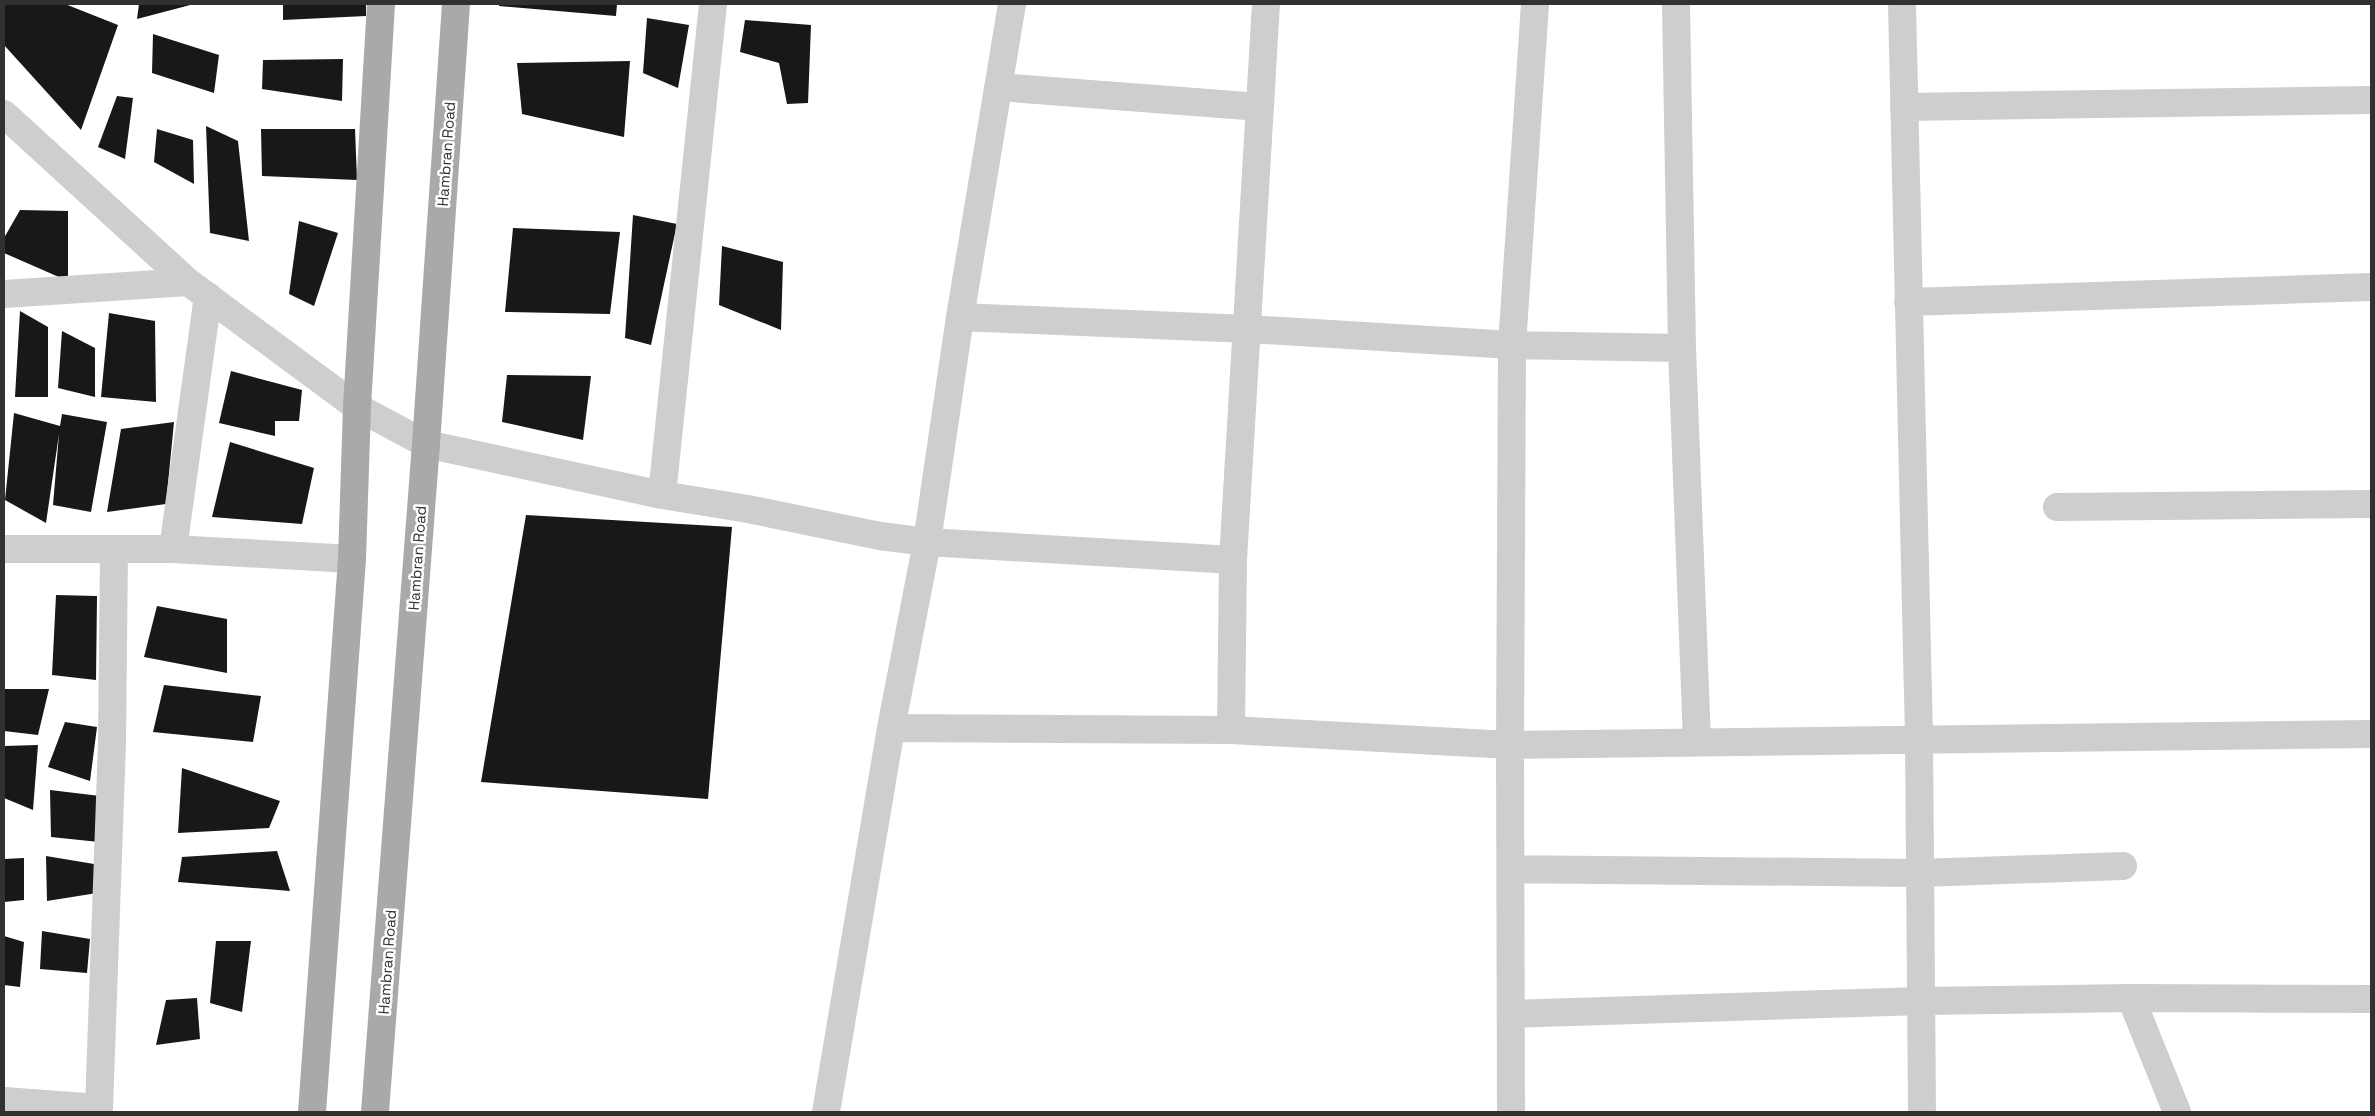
<svg xmlns="http://www.w3.org/2000/svg" width="2375" height="1116" font-family="'Space Grotesk',sans-serif">
<rect width="100%" height="100%" fill="#fff"/>
<path fill="#181818" d="M4,4H65L118,25L81,130L4,45Z
M139,4H194L137,19Z
M283,4H366V16L283,20Z
M499,4H617L616,16L499,6Z
M647,18L689,25L678,88L643,73Z
M745,20L811,25L808,103L787,104L779,63L740,52Z
M153,34L219,55L214,93L152,73Z
M343,59L342,101L262,89L263,60Z
M630,61L624,137L522,114L517,63Z
M117,96L133,98L125,159L98,147Z
M206,126L238,141L249,241L210,233Z
M157,129L193,140L194,184L154,162Z
M261,129H355L357,180L262,176Z
M20,210L68,211V281L4,253V238Z
M633,215L677,224L651,345L625,338Z
M299,221L338,233L314,306L289,294Z
M513,228L620,232L610,314L505,312Z
M722,246L783,262L781,330L719,305Z
M20,311L48,327V397H15Z
M109,313L155,321L156,402L101,397Z
M62,331L95,348V397L58,388Z
M231,371L302,390L299,421H275V436L219,423Z
M507,375L591,376L583,440L502,422Z
M14,413L60,426L62,414L107,422L91,512L53,505L59,434L46,523L5,500Z
M174,422L166,504L107,512L121,429Z
M230,442L314,468L302,524L212,517Z
M526,515L732,527L708,799L481,782Z
M56,595L97,596L96,680L52,675Z
M157,606L227,619V673L144,657Z
M164,685L261,696L253,742L153,732Z
M4,689H49L38,735L4,731Z
M65,722L97,727L90,781L48,767Z
M38,745L33,810L4,798V746Z
M182,768L280,801L269,828L178,833Z
M50,790L100,796L99,842L51,837Z
M277,851L290,891L178,882L182,857Z
M46,856L94,864L97,893L47,901Z
M24,858V900L4,902V859Z
M42,931L90,939L87,973L40,969Z
M4,936L24,942L20,987L4,985Z
M216,941H251L242,1012L210,1003Z
M197,998L200,1039L156,1045L166,1000Z"/>
<g fill="none" stroke-linecap="round" stroke-linejoin="round">
<path stroke="#cecece" stroke-width="28" d="M1676,4L1682,348L1697,742
M1902,4L1919,738L1922,1112
M998,87L1260,107
M1904,107L2371,100
M4,114L188,282L357,407L426,444L662,495L748,509L880,536L927,542L1233,560
M4,294L188,282
M1908,302L2371,287
M960,317L1248,329L1512,345L1682,348
M662,495L713,4
M2057,507L2371,504
M4,549H173L352,559
M173,549L208,296
M891,728L1231,730L1233,560L1266,4
M1231,730L1510,745L2371,734
M1511,869L1920,873L2123,866
M2131,998L2177,1112
M1511,1014L1921,1001L2131,998L2371,999
M4,1101L99,1108L98,1112
M99,1108L112,743L114,549
M826,1112L891,728L927,542L960,317L1012,4
M1511,1112L1510,745L1512,345L1535,4"/>
<path stroke="#a9a9a9" stroke-width="28" d="M312,1112L352,559L357,407L381,4
M375,1112L426,444L456,4"/>
</g>
<g text-anchor="middle" dominant-baseline="central" stroke-width="5" stroke-linejoin="round" paint-order="stroke">
<g font-size="15" fill="#313131" stroke="#fff">
<text transform="translate(446 154) rotate(-86)">Hambran Road</text>
<text transform="translate(417 558) rotate(-86)">Hambran Road</text>
<text transform="translate(387 962) rotate(-86)">Hambran Road</text>
</g>
</g>
<rect width="2375" height="1116" fill="none" stroke="#313131" stroke-width="10"/>
</svg>
